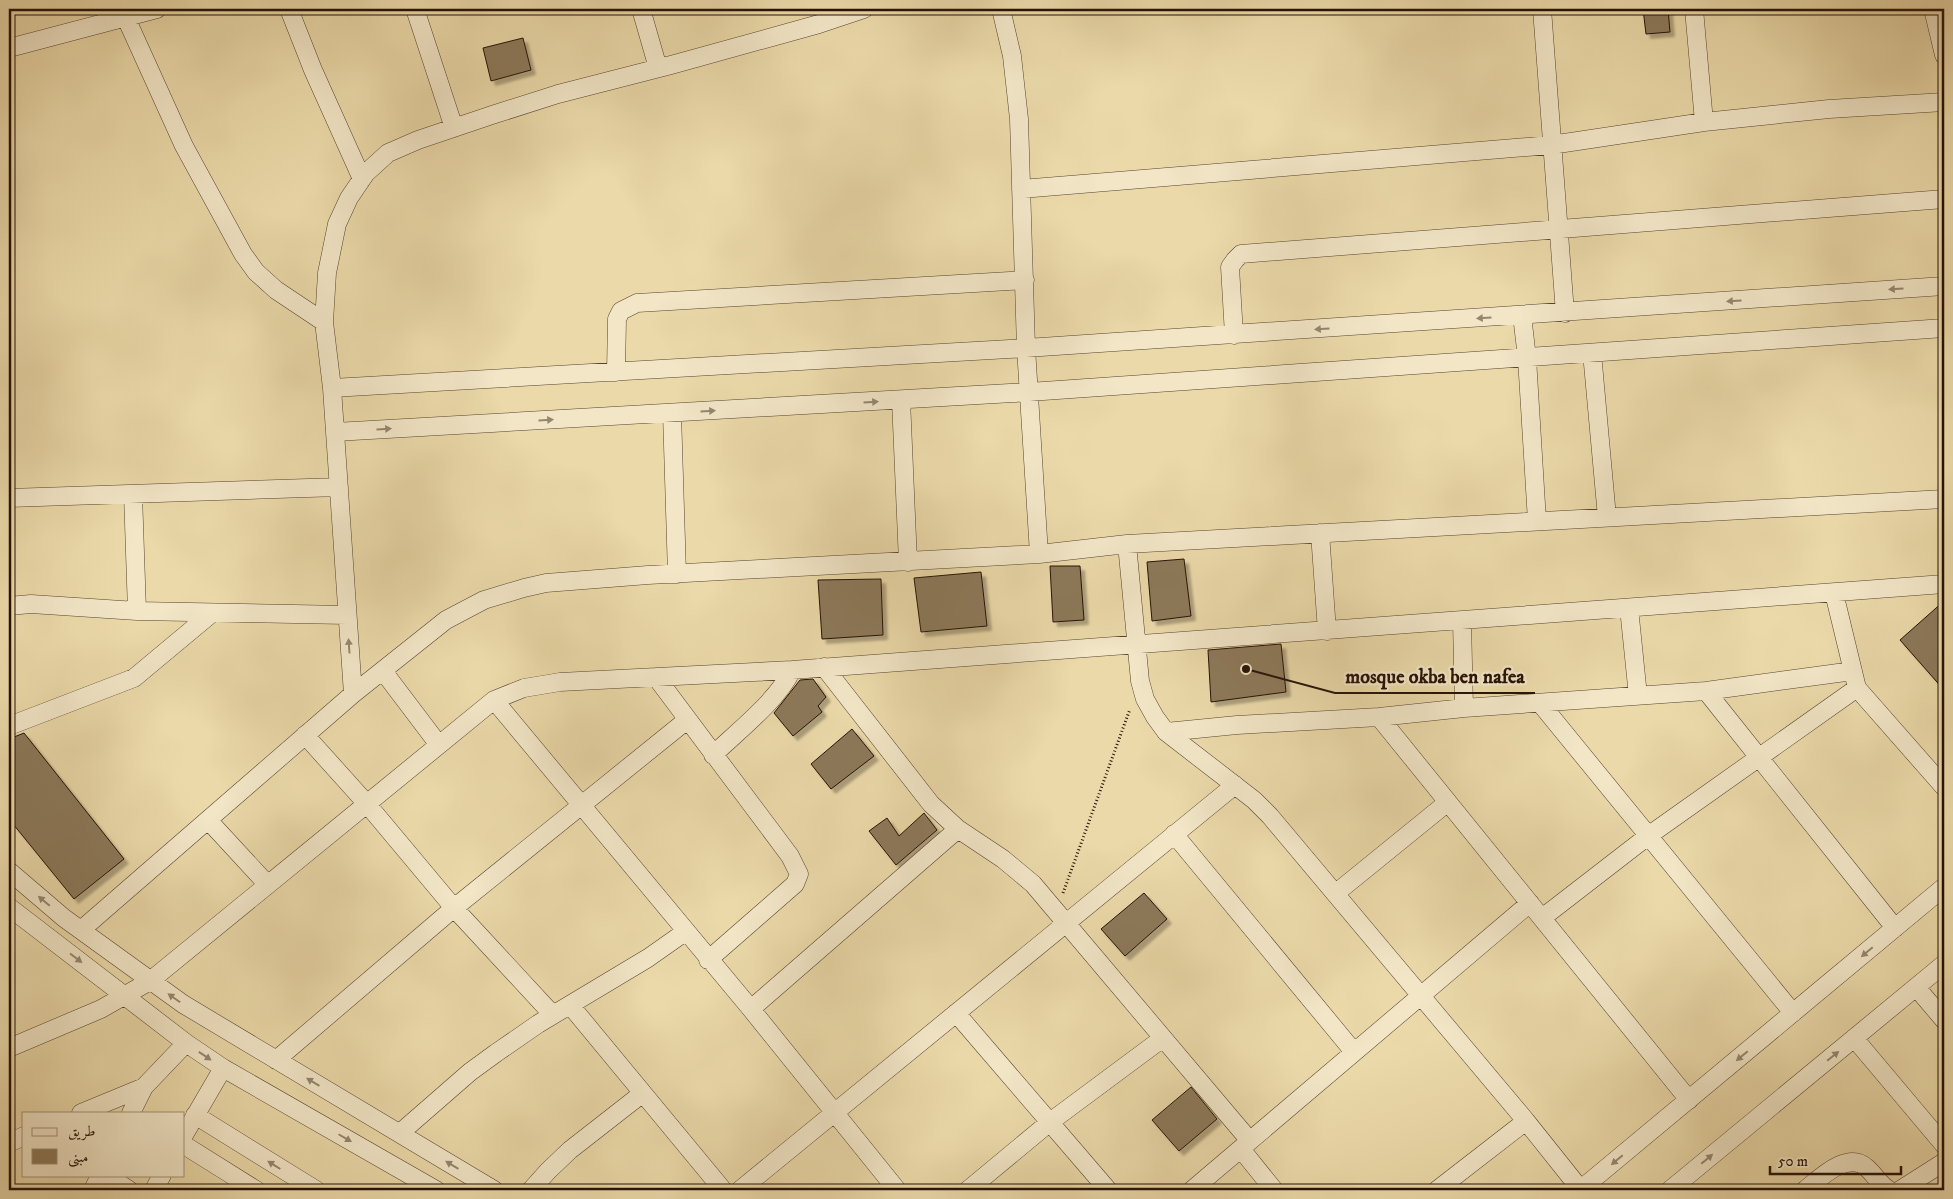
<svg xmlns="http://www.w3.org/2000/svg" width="1953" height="1199" font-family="'IM FELL DW Pica',Amiri,serif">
<defs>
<filter id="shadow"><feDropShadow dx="4.5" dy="4.5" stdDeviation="1" flood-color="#0004"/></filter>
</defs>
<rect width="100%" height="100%" fill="#ebd9a9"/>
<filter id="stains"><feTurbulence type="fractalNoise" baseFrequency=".004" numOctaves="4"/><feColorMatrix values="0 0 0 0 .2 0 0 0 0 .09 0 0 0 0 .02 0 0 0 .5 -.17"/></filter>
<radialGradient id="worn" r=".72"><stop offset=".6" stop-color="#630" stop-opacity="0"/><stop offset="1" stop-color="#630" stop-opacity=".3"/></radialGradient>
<path fill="#8c795a" stroke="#251105" filter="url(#shadow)" d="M1643,9H1668L1670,32L1646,34Z
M523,38L531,70L491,81L483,48Z
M1184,559L1191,616L1152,621L1147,562Z
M1050,566H1080L1084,620L1053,622Z
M981,572L987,626L921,632L914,578Z
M881,579L883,635L822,639L818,580Z
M1944,601V690L1900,640Z
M1281,644L1286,692L1211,702L1208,650Z
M813,679L826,697L818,706L822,712L793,736L774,713L800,680Z
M852,729L874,756L831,789L811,764Z
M24,733L124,859L74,899L9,819V739Z
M924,813L937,830L896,865L869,831L887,818L899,836Z
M1144,893L1167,919L1125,956L1101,929Z
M1191,1087L1217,1119L1179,1151L1152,1120Z"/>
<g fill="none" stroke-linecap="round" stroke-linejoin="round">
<defs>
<path id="minor" d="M124,9L126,18L184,146L243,254L256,272L276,290L324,322
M289,9L313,70L362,179
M415,9L454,128
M641,9L658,68
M1001,9L1012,56L1019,119L1026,348L1039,554
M1542,9L1565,313
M1694,9L1704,122
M1933,9L1944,55
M9,48L157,9
M1021,189L1551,145L1704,122L1829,109L1944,102
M1522,315L1527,358L1537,521
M1234,335L1230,267L1235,260L1241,254L1944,199
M1592,353L1607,517
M616,372L617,319L621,311L637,303L1025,280
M332,388L1026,348L1944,286
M901,400L908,562
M672,413L677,574
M335,432L1029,392L1944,328
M133,494L137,611
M9,498L339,487
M1320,533L1327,631
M1127,544L1140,681L1145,699L1155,717L1166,732L1254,800L1270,816L1526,1121L1581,1190
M9,606L31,604L137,611L347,615
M1629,608L1638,696
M1462,621L1464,708
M824,667L931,804L958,829L1003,859L1033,884L1250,1141
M383,671L439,745
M656,677L790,856L799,874L795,884L708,960
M1857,688L1944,787
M1706,691L1895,928
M353,694L332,388L324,322L327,273L337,224L349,198L366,173L388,153L418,140L492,115L558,94L671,65L819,24L864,9
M494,700L751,1009L897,1190
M1540,703L1793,1013
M1379,717L1689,1100
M9,726L134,678L212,613
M1166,732L1237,725L1379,717L1464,708L1706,691L1853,671
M305,735L367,804L454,908L553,1015
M713,755C738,731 777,701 792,670
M208,820L267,884
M1174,834L1354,1052
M9,871L64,918L183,1004L494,1190
M1336,893L1448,802
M9,907L186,1043L223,1068L436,1190
M1542,918L1648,836L1857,688L1834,593
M81,930L353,694L446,620L484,600L524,588L546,583L648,575L1039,554L1127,544L1944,499
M1916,987L1944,1020
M570,1005L723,1190
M751,1009L958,829
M956,1013L1108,1190
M1854,1038L1944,1145
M9,1048L101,1009L150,981L494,700L524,688L560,682L792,670L1944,584
M276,1060L454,908L687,720
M81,1113L144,1087
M131,1113L144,1087L186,1043
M195,1115L316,1190
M400,1133L470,1072L496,1053L538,1024L648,958L685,932
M184,1135L223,1068
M9,1143L24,1136
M184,1145L256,1190
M1241,1149L1274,1190
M106,1175L129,1190
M93,1190L100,1175
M154,1190L162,1175
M531,1190L548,1171L570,1150L643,1093
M740,1190L1235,785
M968,1190L1050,1122L1163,1038
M1192,1190L1530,903
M1437,1190L1526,1121
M1580,1190L1944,887
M1670,1190L1944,964
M1805,1190C1820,1178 1848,1150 1867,1168C1875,1175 1880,1185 1889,1190
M1900,1190L1944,1162"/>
</defs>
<use href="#minor" stroke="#56432e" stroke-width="19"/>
<path stroke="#251105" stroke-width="3" stroke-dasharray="1 2.5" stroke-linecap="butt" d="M1063,893L1130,709"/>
<use href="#minor" stroke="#f2e6c7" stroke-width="18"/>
</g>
<defs><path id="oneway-solid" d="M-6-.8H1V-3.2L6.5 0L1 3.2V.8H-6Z" transform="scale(1.25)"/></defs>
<g fill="#968670">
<use href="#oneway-solid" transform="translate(1896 289) rotate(176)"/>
<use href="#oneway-solid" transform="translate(1734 301) rotate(176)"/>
<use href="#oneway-solid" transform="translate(1484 318) rotate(176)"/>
<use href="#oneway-solid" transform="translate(1322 329) rotate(176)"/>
<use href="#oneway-solid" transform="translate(871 402) rotate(-3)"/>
<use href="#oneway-solid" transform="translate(708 411) rotate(-3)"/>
<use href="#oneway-solid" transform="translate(546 420) rotate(-3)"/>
<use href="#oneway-solid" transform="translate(384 429) rotate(-3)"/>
<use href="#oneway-solid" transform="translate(349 646) rotate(-94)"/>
<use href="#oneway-solid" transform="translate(44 901) rotate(-140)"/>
<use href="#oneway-solid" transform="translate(1867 952) rotate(140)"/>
<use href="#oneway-solid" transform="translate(76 958) rotate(37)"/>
<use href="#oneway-solid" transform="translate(174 998) rotate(-145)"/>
<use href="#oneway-solid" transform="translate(205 1056) rotate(34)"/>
<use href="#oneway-solid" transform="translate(1742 1056) rotate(140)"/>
<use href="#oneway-solid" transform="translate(1833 1056) rotate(-39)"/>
<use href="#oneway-solid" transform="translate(313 1082) rotate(-149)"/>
<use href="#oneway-solid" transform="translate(345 1138) rotate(30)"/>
<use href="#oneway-solid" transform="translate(1707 1159) rotate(-40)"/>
<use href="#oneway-solid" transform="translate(1617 1160) rotate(140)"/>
<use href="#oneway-solid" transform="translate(274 1165) rotate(-148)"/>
<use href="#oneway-solid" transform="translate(452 1165) rotate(-149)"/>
</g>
<path fill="none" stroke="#251105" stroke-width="2" d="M1246 669L1335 693H1535"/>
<circle fill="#251105" stroke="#f2e6c7" stroke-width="2" cx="1246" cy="669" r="5"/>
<g font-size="20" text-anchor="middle" font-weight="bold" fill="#251105" stroke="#f2e6c7" stroke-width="4.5" stroke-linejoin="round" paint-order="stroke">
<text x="1435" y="683">mosque okba ben nafea</text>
</g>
<rect width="1953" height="1199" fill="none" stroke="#ebd9a9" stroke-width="30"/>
<rect x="10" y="10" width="1933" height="1179" fill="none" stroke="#251105" stroke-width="2.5"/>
<rect x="15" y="15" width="1923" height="1169" fill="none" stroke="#251105"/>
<rect x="22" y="1112" width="162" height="65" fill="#f2e6c7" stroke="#a09179"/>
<rect x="32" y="1128" width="25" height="8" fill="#f2e6c7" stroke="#a09179"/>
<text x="68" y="1136" font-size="15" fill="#251105">طريق</text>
<rect x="32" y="1149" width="25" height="15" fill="#8c795a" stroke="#a09179"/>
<text x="68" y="1162" font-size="15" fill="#251105">مبنى</text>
<path d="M1770 1166v8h131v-8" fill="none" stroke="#251105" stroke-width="2.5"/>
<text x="1778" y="1166" font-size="15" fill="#251105" stroke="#f2e6c7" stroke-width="4" paint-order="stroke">50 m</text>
<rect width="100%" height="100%" filter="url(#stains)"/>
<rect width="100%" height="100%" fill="url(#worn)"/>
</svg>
